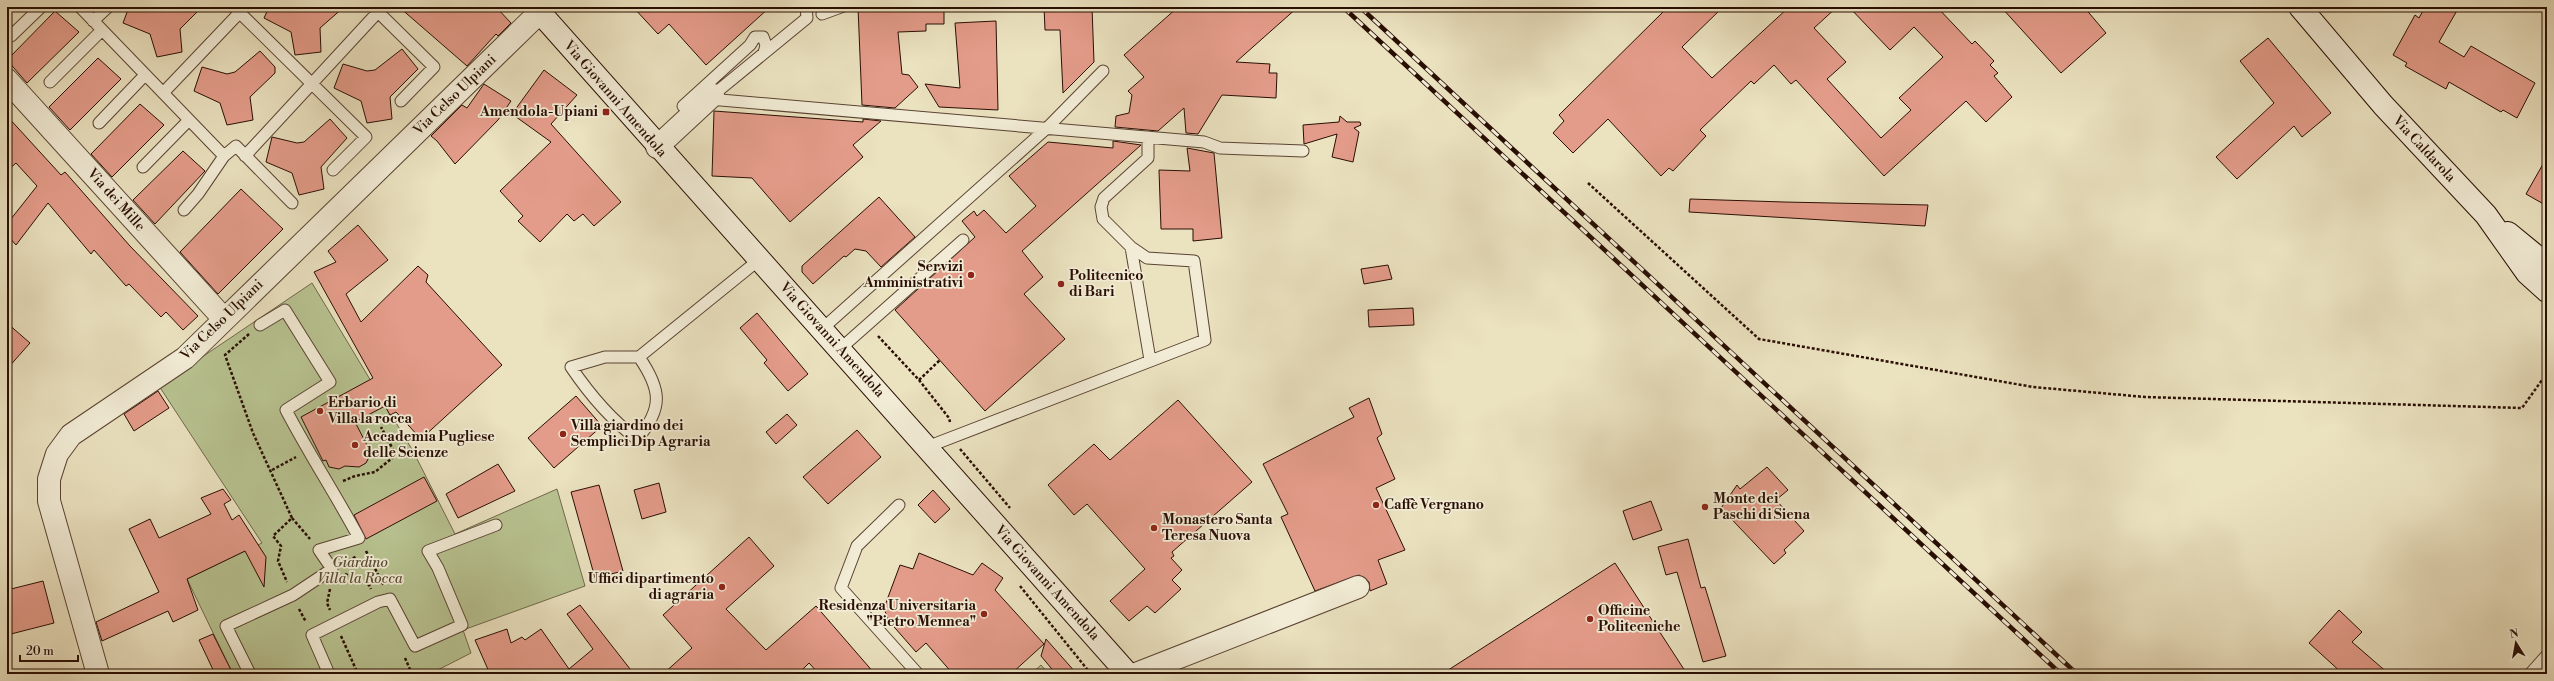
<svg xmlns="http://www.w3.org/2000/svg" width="2554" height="681" font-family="'Libre Bodoni',serif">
<rect width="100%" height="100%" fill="#ebe2c0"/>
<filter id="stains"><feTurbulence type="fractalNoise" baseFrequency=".005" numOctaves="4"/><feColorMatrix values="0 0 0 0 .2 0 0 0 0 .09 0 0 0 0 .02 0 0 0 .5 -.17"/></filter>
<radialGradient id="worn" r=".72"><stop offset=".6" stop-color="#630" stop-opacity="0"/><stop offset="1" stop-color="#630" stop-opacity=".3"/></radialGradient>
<path fill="#b8c391" stroke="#70684a" d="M312,283L413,451L455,534L557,489L585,586L463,630L471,653L430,674H233L187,579L262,543L159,386Z
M1041,665L1049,674H1031Z"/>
<path fill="#e49c8a" stroke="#290e03" d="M129,7H202L180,29L182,52L157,57L150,34L123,23Z
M269,7H344L320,28L321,52L295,55L291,32L264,18Z
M399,7H496L511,23L498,36L496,34L467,66Z
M633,7H770L706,65L669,24L658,34Z
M858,7H944V24H926V31L898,32L902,74L909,75L918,87L895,108L862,105Z
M1044,7H1092L1094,62L1063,93L1060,30H1045Z
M1178,7H1298L1236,62L1270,64L1269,73H1277L1276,98L1222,95L1198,134L1186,133L1184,108L1158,131L1115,127L1116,116L1129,113L1132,95L1128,91L1144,77L1124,55Z
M1668,7H1723L1682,47L1712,78L1789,7H1837L1814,28L1846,62L1827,79L1881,138L1911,110L1899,98L1943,57L1914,27L1890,50L1849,7H1937L1972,44L1975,41L1994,61L1990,65L1998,73L1994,76L2012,97L1986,122L1966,101L1884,176L1796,80L1791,84L1774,65L1754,84L1751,81L1700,130L1706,136L1673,171L1669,168L1661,176L1608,119L1573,153L1553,133L1564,121L1559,115Z
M2001,7H2084L2106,33L2061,73Z
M2425,7H2459L2439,42L2464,57L2471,46L2535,83L2517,118L2503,110L2501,112L2449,82L2446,89L2405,66L2407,63L2393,55L2415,15L2419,18Z
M55,11L79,32L27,83L7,60Z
M996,21L998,110L939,107L925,84L960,88L955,23Z
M2268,38L2331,113L2302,137L2294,126L2237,179L2216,157L2274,103L2240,61Z
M402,49L418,69L390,97L392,119L367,123L361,101L334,88L343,64L367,71L375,70Z
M260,51L275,67V73L250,97L253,120L227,125L220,103L194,91L202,67L227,74L235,72Z
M98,58L121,79L70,130L49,107Z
M544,70L577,95L551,124L621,202L594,226L583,214L574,221L567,214L540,242L518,221L523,216L500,191L551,142L512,114Z
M484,84L511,101L498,120L455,164L437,141L431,136L462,105L467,108Z
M140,104L164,125L112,177L91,154Z
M714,111L863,122V119L881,121L853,145L863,157L790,222L752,178L712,176Z
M7,116L61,175L65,172L130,246L198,316L183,330L166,312L161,317L129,284L126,286L94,250L91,254L48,203L16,245L7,235V224L37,186L16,163L7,171Z
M1340,116L1347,122H1360L1361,125L1354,128L1359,132L1353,162L1332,157L1337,134L1304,144L1303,125L1339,122Z
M330,119L347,138L321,167L324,189L299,195L292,173L266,162L272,137L297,143L304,142Z
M1113,141L1141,145L1022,251L1043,277L1024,294L1065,339L985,411L895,310L975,237L962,221L974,211L977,216L984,210L1006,233L1036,206L1009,176L1048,142L1113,148Z
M1187,148L1214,153L1222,238L1193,241V229H1161L1159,170L1190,171Z
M183,151L205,171L155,224L133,200Z
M2547,157V206L2526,194Z
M241,189L283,229L218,294L180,252Z
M879,197L915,237L881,267L866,251L855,249L846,257L844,256L813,284L802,272V266Z
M1690,199L1784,202L1928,205L1925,226L1689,212Z
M358,225L388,260L346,294L361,322L418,266L428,275L426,282L502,365L421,439L396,412L390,415L385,406L355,422L369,449V457L366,463L359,467L345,466L339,469L329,467L326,460L323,461L301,417L373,378L314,272L336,262L328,251Z
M1388,265L1392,279L1364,284L1361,269Z
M1413,308L1414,325L1369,327L1368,310Z
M757,313L808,374L788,391L764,363L767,360L740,328Z
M7,323L30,343L7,369Z
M158,391L169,408L134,431L124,414Z
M576,396L602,426L554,468L528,438Z
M1369,398L1382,434L1377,438L1395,479L1376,488L1405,550L1378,560L1387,584L1370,591L1369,582L1359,575L1315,591L1281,517L1288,514L1263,464L1354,417L1349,408Z
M1178,400L1252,482L1172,552L1174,556L1171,558L1182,570L1172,580L1181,589L1155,613L1147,606L1129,621L1110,601L1145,569L1087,504L1074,515L1048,485L1094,444L1110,460Z
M787,414L797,425L776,444L766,432Z
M857,430L881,457L828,504L803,477Z
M498,464L515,491L458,518L446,494Z
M1767,467L1788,490L1776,500L1804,531L1784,550L1786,553L1774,564L1721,508L1737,485L1740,489Z
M424,477L437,501L366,539L354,515Z
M659,483L666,512L642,519L634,490Z
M599,485L623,571L595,578L571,492Z
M223,489L231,500L224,504L232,520L239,515L266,557L264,587L245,551L187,579L198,610L173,622L168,611L102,641L96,622L159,592L129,529L150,519L159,538L211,514L201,498Z
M933,490L950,509L935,523L918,505Z
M1651,501L1662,530L1633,540L1623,511Z
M749,537L774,566L726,609L766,650L816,606L875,674H819L809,663L798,674H663L692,648L663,615Z
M1688,539L1701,588L1705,587L1726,656L1703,662L1677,572L1666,575L1658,547Z
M919,553L973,575L982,563L1003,578L995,590L1044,644L1011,674H953L926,643L916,652L888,620L884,608L900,565L913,569Z
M1615,563L1687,674H1442Z
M43,581L54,623L7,635V590Z
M580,605L634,674H490L475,640L507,629L511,643L522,637L525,640L541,629L569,669L593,649L567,614Z
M2339,610L2362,632L2352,642L2389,674H2343L2309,643Z
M213,634L233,674H215L199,640Z
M1046,639L1077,674H1056L1041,656Z"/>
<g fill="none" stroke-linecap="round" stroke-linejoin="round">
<defs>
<path id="lane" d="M80,7L224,156L236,146L292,203
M234,7L366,137L333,170
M373,7L434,67L401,101
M822,14L841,7
M93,21L108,7
M11,36L41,7
M50,82L102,30
M163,93L244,8
M713,95L807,18L806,7
M709,99L1204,142L1220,148L1303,151
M683,106L750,45L755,37H763L766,45L764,53
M99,123L145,75
M245,156L378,12
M143,167L189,120
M184,210L198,194L224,156
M1131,247L1150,360
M822,329L1047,128L1103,71
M840,349L963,240
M639,357C661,389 664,408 637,439C610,419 590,395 571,367L605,357H639L760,259
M927,447L1205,340L1194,261L1147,258L1131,247L1103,219L1101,207L1104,198L1148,158V137
M899,505L857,546L841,588L918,674
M250,674L226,626L293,595L332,569L319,550L359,538C336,495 309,454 286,410L330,382L285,310L260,325
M329,674L312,635L378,602L390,599L415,646L462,625L438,568L428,551L496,525
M2530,674L2547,655"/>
<path id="street" d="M7,80L224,319
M657,147L713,95
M98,674L49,501V479L57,454L71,435L185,358L540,12
M1136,674L1358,587"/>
<path id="secondary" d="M535,7L1128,674
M2300,7L2383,105L2486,215L2527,273L2547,291
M2508,233L2547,265"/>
</defs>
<use href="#lane" stroke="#5a4332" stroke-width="13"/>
<use href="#street" stroke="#5a4332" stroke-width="24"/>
<use href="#secondary" stroke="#290e03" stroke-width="24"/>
<path stroke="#290e03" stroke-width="2.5" stroke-dasharray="3 2" stroke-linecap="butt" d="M1588,183L1759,339L2033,387L2145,397L2522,408L2547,373
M249,334L225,355L253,433L292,518L273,536L281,546L278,561L287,582
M878,336L919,380L949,418L950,422
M919,380L940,360
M960,449L1010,508
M272,470L296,457
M343,481L355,476L375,472L396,455L381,427
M292,518L310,539
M366,551L384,586
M344,563L357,556
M345,574L369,585L371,589
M1020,586L1091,674
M330,589L327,603L330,610
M299,609L306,622
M341,636L358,674
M405,658L412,674"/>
<use href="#lane" stroke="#f2ecd6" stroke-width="11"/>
<use href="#street" stroke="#f2ecd6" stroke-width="22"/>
<use href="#secondary" stroke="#f2ecd6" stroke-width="22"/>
<defs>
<path id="rail" d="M1343,7L2061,674
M1360,7L2077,674"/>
</defs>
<use href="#rail" stroke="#290e03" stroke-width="4.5"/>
<use href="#rail" stroke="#f2ecd6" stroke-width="3" stroke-dasharray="9" stroke-linecap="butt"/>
</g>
<g fill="#8f2418" stroke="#f2ecd6" stroke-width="1.5">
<rect x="602" y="108" width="8" height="8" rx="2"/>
<circle cx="971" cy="275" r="4"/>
<circle cx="1061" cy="284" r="4"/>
<circle cx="320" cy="411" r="4"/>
<circle cx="563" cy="434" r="4"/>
<circle cx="355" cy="445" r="4"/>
<circle cx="1376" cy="505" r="4"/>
<circle cx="1705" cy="507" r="4"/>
<circle cx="1154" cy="528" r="4"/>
<circle cx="722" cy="587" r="4"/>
<circle cx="984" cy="614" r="4"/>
<circle cx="1590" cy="619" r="4"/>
</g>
<g text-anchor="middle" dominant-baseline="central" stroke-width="3.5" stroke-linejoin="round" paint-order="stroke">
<g font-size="14" fill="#290e03" stroke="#f2ecd6">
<text transform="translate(455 95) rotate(-44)">Via Celso Ulpiani</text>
<text transform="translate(615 99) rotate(49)">Via Giovanni Amendola</text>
<text transform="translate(2424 149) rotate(47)">Via Caldarola</text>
<text transform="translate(116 200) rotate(48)">Via dei Mille</text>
<text transform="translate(222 320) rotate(-44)">Via Celso Ulpiani</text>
<text transform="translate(832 340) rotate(48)">Via Giovanni Amendola</text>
<text transform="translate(1047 583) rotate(48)">Via Giovanni Amendola</text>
</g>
<g font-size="14" font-weight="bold" fill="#290e03" stroke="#f2ecd6" text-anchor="start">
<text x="598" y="112" text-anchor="end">Amendola-Upiani</text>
<text x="963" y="267" text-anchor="end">Servizi<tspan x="963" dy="16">Amministrativi</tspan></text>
<text x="1069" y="276">Politecnico<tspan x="1069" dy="16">di Bari</tspan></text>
<text x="328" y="403">Erbario di<tspan x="328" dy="16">Villa la rocca</tspan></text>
<text x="571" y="426">Villa giardino dei<tspan x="571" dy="16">Semplici Dip Agraria</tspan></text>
<text x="363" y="437">Accademia Pugliese<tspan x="363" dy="16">delle Scienze</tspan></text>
<text x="1713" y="499">Monte dei<tspan x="1713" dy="16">Paschi di Siena</tspan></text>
<text x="1384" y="505">Caffè Vergnano</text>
<text x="1162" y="520">Monastero Santa<tspan x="1162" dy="16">Teresa Nuova</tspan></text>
<text x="714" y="579" text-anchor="end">Uffici dipartimento<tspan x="714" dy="16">di agraria</tspan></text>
<text x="976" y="606" text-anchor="end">Residenza Universitaria<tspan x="976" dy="16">"Pietro Mennea"</tspan></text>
<text x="1598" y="611">Officine<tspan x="1598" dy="16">Politecniche</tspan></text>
</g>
<g font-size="14" font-style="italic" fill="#5b4d35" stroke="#f2ecd6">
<text x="360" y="563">Giardino<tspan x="360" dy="16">Villa la Rocca</tspan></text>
</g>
</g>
<rect width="2554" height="681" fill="none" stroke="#ebe2c0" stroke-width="24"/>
<rect x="8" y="8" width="2538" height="665" fill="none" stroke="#290e03" stroke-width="2"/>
<rect x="12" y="12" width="2530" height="657" fill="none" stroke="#290e03"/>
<g transform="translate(2516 643) rotate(349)" stroke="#f2ecd6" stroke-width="3" paint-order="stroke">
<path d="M0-3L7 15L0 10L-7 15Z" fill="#290e03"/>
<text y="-6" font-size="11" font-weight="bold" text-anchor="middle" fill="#290e03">N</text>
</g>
<path d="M20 655v6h58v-6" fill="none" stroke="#290e03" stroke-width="2"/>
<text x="26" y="655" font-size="12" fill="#290e03" stroke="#f2ecd6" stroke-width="3" paint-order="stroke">20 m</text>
<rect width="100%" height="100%" filter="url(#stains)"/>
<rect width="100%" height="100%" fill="url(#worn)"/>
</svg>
